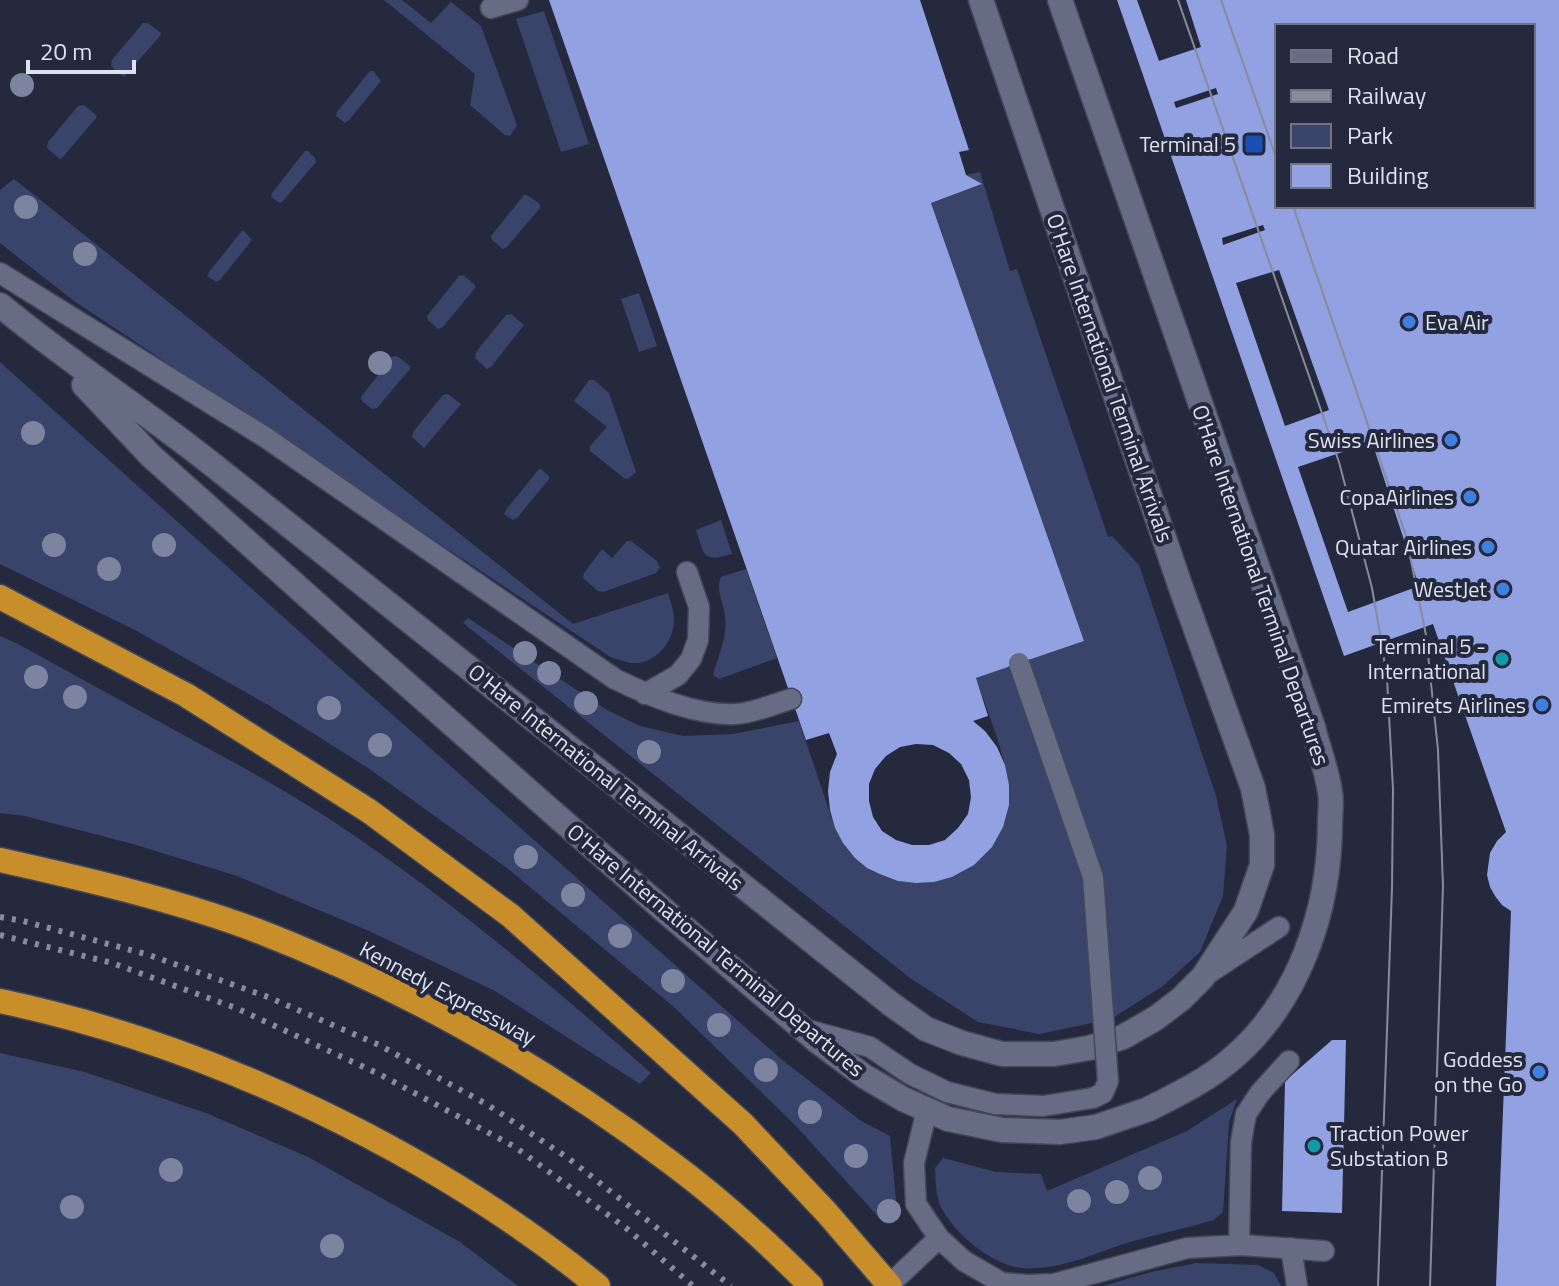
<svg xmlns="http://www.w3.org/2000/svg" width="1559" height="1286" font-family="'Titillium Web',sans-serif">
<rect width="100%" height="100%" fill="#24293e"/>
<path fill="#3a446b" d="M384,0H402L431,23L451,2L481,26L517,125L510,136L505,135L470,105L475,74Z
M544,11L589,144L561,152L516,19Z
M143,23H148L161,33L160,36L124,77L111,66L112,60Z
M370,71H373L381,81L349,120L345,123L336,116L337,112Z
M84,105L97,116L96,118L63,157L60,159L47,148L48,142L78,106Z
M305,151H308L315,158L316,162L283,201L280,203L271,197L272,193Z
M980,172L1010,271L1017,269L1108,537L1112,536L1139,565L1216,796L1227,846L1223,896L1200,952L1163,986L1111,1019L1039,1034L978,1022L910,978L463,623L468,618L607,710L640,726L683,736L733,734L799,721L835,828C843,843 855,860 871,869C926,903 995,871 1008,808C1015,774 987,712 976,678L1084,641L931,203L981,185L966,175Z
M14,179L573,624L668,593C670,601 674,610 674,618C675,642 655,665 631,663C625,662 618,659 612,658L74,301L0,243V190Z
M524,195H527L540,204V208L507,247L503,249L492,240L491,236Z
M242,231H244L252,240L220,280L216,282L207,276L209,272Z
M463,275L475,285V288L443,327L438,329L428,320L427,316L459,276Z
M639,293L657,346L639,352L621,299Z
M511,314L524,325L491,367L487,369L475,358L476,352L506,315Z
M393,356H397L410,366V369L377,408L372,409L362,401L361,397Z
M0,362L341,669L781,1059L861,1121L890,1136L896,1201L899,1216C895,1223 892,1225 884,1223L795,1125L675,1008L507,868L368,768L270,706L135,630L0,564Z
M589,380H594L609,393L636,472L628,479L624,478L590,451V446L607,427L574,401Z
M448,394L461,404L424,448L412,437L413,432L443,395Z
M539,469H541L549,476V479L517,518L513,520L504,514L506,510Z
M721,520L732,554C703,562 705,557 696,530Z
M627,541H631L657,561L660,568L656,573L603,592L598,591L583,578L584,573L602,549L612,558Z
M746,569L777,658L719,679L713,675C718,656 728,637 725,616C724,603 715,590 721,577Z
M0,636L18,644C75,675 132,707 189,738C237,764 285,790 331,820C445,895 549,983 651,1073L640,1084L495,991L369,931L237,876L133,844L25,816L0,813Z
M0,1053L85,1072L206,1113L308,1157L460,1242L518,1286H0Z
M1237,1099L1229,1122L1223,1212L1214,1220C1186,1228 1158,1234 1130,1242C1097,1252 1060,1271 1024,1268C994,1267 956,1235 942,1209C935,1197 936,1181 935,1168L943,1158L996,1172L1041,1174L1047,1191L1187,1131Z
M1196,1263L1258,1265L1274,1273L1281,1286H1103L1151,1272Z"/>
<path fill="#91a1e2" fill-rule="evenodd" d="M549,0H920L969,150L959,152L966,175L982,184L931,203L1084,641L976,678L988,716L973,721L985,731L997,747L1005,765L1009,785V805L1003,827L992,847L974,865L952,877L934,882L916,883L898,881L882,875L867,868L855,858L843,843L835,828L830,810L828,791L830,772L837,754L829,733L806,740ZM916,744L933,745L949,753L961,764L969,780L971,797L968,814L958,828L945,840L929,845H912L896,840L882,831L873,817L869,801V784L875,769L886,756L900,747Z
M1117,0H1137L1159,61L1201,47L1186,0H1559V1286H1496L1511,911L1502,905L1495,896L1490,887L1487,875L1490,853L1497,841L1506,832L1433,624L1344,656ZM1277,26H1533V206H1277ZM1216,88L1218,94L1176,108L1174,102ZM1263,225L1265,230L1223,245L1222,238ZM1279,270L1329,410L1285,426L1236,283ZM1372,442L1419,586L1348,612L1298,467Z
M1332,1040H1346L1342,1213L1282,1211L1285,1081Z"/>
<g fill="none" stroke-linecap="round" stroke-linejoin="round">
<defs>
<path id="lane" d="M491,8L518,0
M0,273L265,437L615,679C650,696 696,716 736,714C754,713 774,704 791,699
M645,694L678,675L691,659L698,640L699,607L687,572
M1206,975L1279,927
M804,1029L870,1047L910,1074L947,1092L995,1104L1043,1106L1093,1098L1103,1093L1108,1081
M927,1110L914,1163L916,1204L939,1238L964,1261L1002,1283L1028,1285L1054,1284L1187,1248L1242,1245L1324,1251
M1239,1245L1241,1142L1246,1114L1260,1093L1289,1061
M1291,1248L1297,1286
M889,1285L939,1238"/>
<path id="street" d="M1060,0L1313,727
M0,305C70,363 147,412 218,469C443,647 667,825 891,1004L926,1029L962,1043L1002,1054H1054L1089,1048L1123,1037L1156,1018L1181,999L1203,977L1246,911L1262,865V835L1253,788L1181,588L981,0
M84,385L151,456L377,658L665,911L817,1041L864,1076L903,1099L948,1119L1002,1130L1060,1132L1096,1127L1149,1109"/>
<path id="highway" d="M0,597L186,695L369,811L511,916L743,1124L827,1213L890,1286
M0,860C85,879 176,900 258,931C405,988 544,1067 670,1162C720,1199 767,1242 811,1286
M0,1001C209,1045 432,1151 598,1286"/>
</defs>
<use href="#lane" stroke="#43475a" stroke-width="23"/>
<use href="#street" stroke="#43475a" stroke-width="27"/>
<use href="#highway" stroke="#43475a" stroke-width="27"/>
<use href="#lane" stroke="#656c84" stroke-width="20"/>
<use href="#street" stroke="#656c84" stroke-width="24"/>
<use href="#highway" stroke="#c78e2a" stroke-width="24"/>
<path stroke="#878b9c" stroke-width="2" d="M1178,0L1339,462L1372,588L1379,628L1387,678L1393,789L1392,888L1378,1286
M1221,0L1277,160
M1293,206L1406,536L1426,635L1438,750L1443,886L1430,1286"/>
<path stroke="#878b9c" stroke-width="6" stroke-dasharray="4 8" stroke-linecap="butt" d="M0,917L23,921L149,955L268,997L379,1045L488,1105L568,1158L731,1286
M0,935L112,963L236,1008L381,1075L515,1147L626,1228L693,1286"/>
<defs>
<path id="lane-bridge" d="M1019,663L1093,877L1108,1081"/>
<path id="street-bridge" d="M1149,1109C1176,1095 1204,1082 1228,1062C1298,1005 1330,911 1330,822C1330,813 1332,802 1330,792C1327,770 1318,748 1313,727"/>
</defs>
<use href="#lane-bridge" stroke="#43475a" stroke-width="23" stroke-linecap="butt"/>
<use href="#street-bridge" stroke="#43475a" stroke-width="27" stroke-linecap="butt"/>
<use href="#lane-bridge" stroke="#656c84" stroke-width="20"/>
<use href="#street-bridge" stroke="#656c84" stroke-width="24"/>
</g>
<g fill="#7c84a0">
<circle cx="22" cy="85" r="12"/>
<circle cx="26" cy="207" r="12"/>
<circle cx="85" cy="254" r="12"/>
<circle cx="380" cy="363" r="12"/>
<circle cx="33" cy="433" r="12"/>
<circle cx="54" cy="545" r="12"/>
<circle cx="164" cy="545" r="12"/>
<circle cx="109" cy="569" r="12"/>
<circle cx="525" cy="653" r="12"/>
<circle cx="549" cy="673" r="12"/>
<circle cx="36" cy="677" r="12"/>
<circle cx="75" cy="697" r="12"/>
<circle cx="586" cy="703" r="12"/>
<circle cx="329" cy="708" r="12"/>
<circle cx="380" cy="745" r="12"/>
<circle cx="649" cy="752" r="12"/>
<circle cx="526" cy="857" r="12"/>
<circle cx="573" cy="895" r="12"/>
<circle cx="620" cy="936" r="12"/>
<circle cx="673" cy="981" r="12"/>
<circle cx="719" cy="1025" r="12"/>
<circle cx="766" cy="1070" r="12"/>
<circle cx="810" cy="1112" r="12"/>
<circle cx="856" cy="1156" r="12"/>
<circle cx="171" cy="1170" r="12"/>
<circle cx="1150" cy="1178" r="12"/>
<circle cx="1117" cy="1192" r="12"/>
<circle cx="1079" cy="1201" r="12"/>
<circle cx="72" cy="1207" r="12"/>
<circle cx="889" cy="1211" r="12"/>
<circle cx="332" cy="1246" r="12"/>
</g>
<rect fill="#1a4fb4" stroke="#24293e" stroke-width="3" x="1244" y="134" width="20" height="20" rx="4"/>
<g fill="#3f7fe0" stroke="#24293e" stroke-width="3">
<circle cx="1409" cy="322" r="8"/>
<circle cx="1451" cy="440" r="8"/>
<circle cx="1470" cy="497" r="8"/>
<circle cx="1488" cy="547" r="8"/>
<circle cx="1503" cy="589" r="8"/>
<circle cx="1542" cy="705" r="8"/>
<circle cx="1539" cy="1072" r="8"/>
</g>
<g fill="#0f9aa8" stroke="#24293e" stroke-width="3">
<circle cx="1502" cy="659" r="8"/>
<circle cx="1314" cy="1146" r="8"/>
</g>
<g text-anchor="middle" dominant-baseline="central" stroke-width="8" stroke-linejoin="round" paint-order="stroke">
<g font-size="22" fill="#dee2f0" stroke="#24293e" text-anchor="end">
<text x="1236" y="144">Terminal 5</text>
<text x="1425" y="322" text-anchor="start">Eva Air</text>
<text x="1435" y="440">Swiss Airlines</text>
<text x="1454" y="497">CopaAirlines</text>
<text x="1472" y="547">Quatar Airlines</text>
<text x="1487" y="589">WestJet</text>
<text x="1486" y="646">Terminal 5 -<tspan x="1486" dy="25">International</tspan></text>
<text x="1526" y="705">Emirets Airlines</text>
<text x="1523" y="1059">Goddess<tspan x="1523" dy="25">on the Go</tspan></text>
<text x="1330" y="1133" text-anchor="start">Traction Power<tspan x="1330" dy="25">Substation B</tspan></text>
</g>
<g font-size="22" fill="#dee2f0" stroke="#24293e">
<text transform="translate(1110 378) rotate(71)">O'Hare International Terminal Arrivals</text>
<text transform="translate(1261 585) rotate(71)">O'Hare International Terminal Departures</text>
<text transform="translate(606 777) rotate(39)">O'Hare International Terminal Arrivals</text>
<text transform="translate(716 950) rotate(40)">O'Hare International Terminal Departures</text>
<text transform="translate(448 993) rotate(28)">Kennedy Expressway</text>
</g>
</g>
<rect x="1275" y="24" width="260" height="184" fill="#24293e" stroke="#6e7385" stroke-width="2"/>
<rect x="1291" y="50" width="40" height="12" fill="#656c84" stroke="#6e7385" stroke-width="2"/>
<text x="1347" y="64" font-size="24" fill="#dee2f0">Road</text>
<rect x="1291" y="90" width="40" height="12" fill="#878b9c" stroke="#6e7385" stroke-width="2"/>
<text x="1347" y="104" font-size="24" fill="#dee2f0">Railway</text>
<rect x="1291" y="124" width="40" height="24" fill="#3a446b" stroke="#6e7385" stroke-width="2"/>
<text x="1347" y="144" font-size="24" fill="#dee2f0">Park</text>
<rect x="1291" y="164" width="40" height="24" fill="#91a1e2" stroke="#6e7385" stroke-width="2"/>
<text x="1347" y="184" font-size="24" fill="#dee2f0">Building</text>
<path d="M28 60v12h106v-12" fill="none" stroke="#dee2f0" stroke-width="4"/>
<text x="40" y="60" font-size="24" fill="#dee2f0" stroke="#24293e" stroke-width="6" paint-order="stroke">20 m</text>
</svg>
